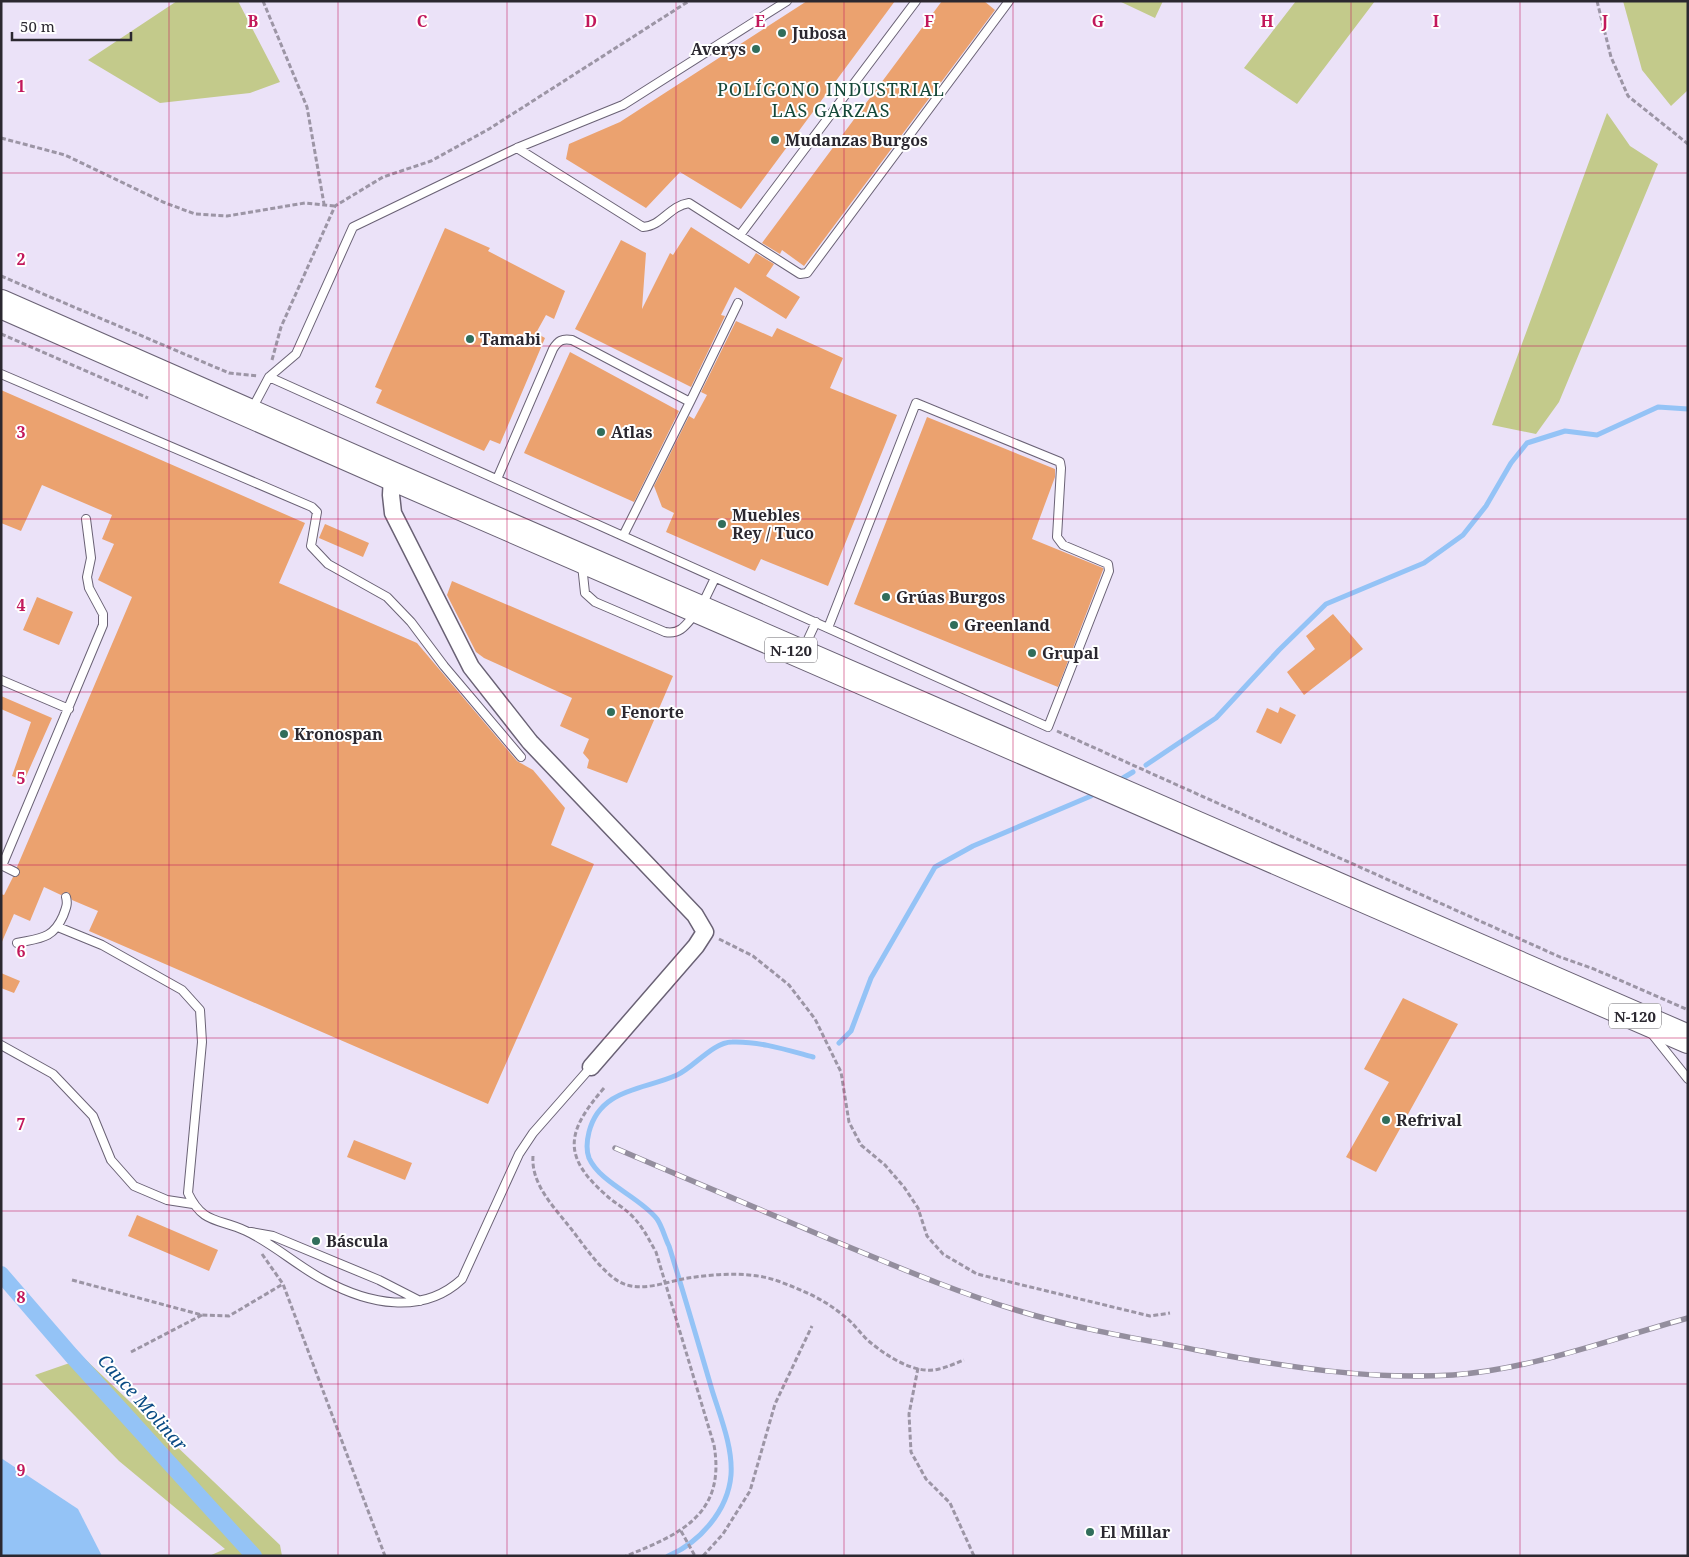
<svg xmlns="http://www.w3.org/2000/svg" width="1689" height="1557" font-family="'Noto Serif',serif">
<rect width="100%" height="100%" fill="#ebe2f8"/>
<path fill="#c3ca8b" d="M177,1H238L280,82L250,93L160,103L88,60Z
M1119,1H1163L1155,18Z
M1296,1H1375L1297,104L1244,68Z
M1623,1H1688V90L1671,106L1642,70Z
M1607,113L1630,146L1658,164L1559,402L1536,434L1492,425Z
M84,1358L280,1545L282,1556H209L225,1549L119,1461L35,1375Z"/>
<path fill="#94c3f6" d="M1,1458L78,1509L102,1556H1Z"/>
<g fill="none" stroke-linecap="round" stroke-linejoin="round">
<path stroke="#94c3f6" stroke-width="5" d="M1146,765L1216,718L1279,650L1326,604L1424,563L1463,535L1486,506L1511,463L1527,443L1565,431L1597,435L1658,407L1688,409
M1123,778L1133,772
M839,1043L851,1031L871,978L935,867L973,846L1091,796
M668,1556C699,1543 728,1511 731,1475C733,1447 720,1416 712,1390C698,1342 684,1294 669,1246C665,1238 662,1226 657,1219C640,1197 600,1183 589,1158C586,1150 587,1140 589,1132C600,1088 644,1090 677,1075C693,1068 713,1042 732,1042C759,1041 787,1050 813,1057"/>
<path stroke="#94c3f6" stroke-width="16" d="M1,1274L71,1355L254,1556"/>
</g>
<path fill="#eba26f" d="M807,1H895L741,209L680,172L646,208L566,159L569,144L620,122Z
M942,1H984L995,10L804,266L782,250L780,254L762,243Z
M691,227L749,264L756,253L774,264L766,276L800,297L786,319L735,287L721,315L725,316L691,387L575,329L621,240L646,253L642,309L670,253L673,255Z
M445,228L490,248L488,251L565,291L554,319L546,315L536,333L545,338L500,444L490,440L484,451L376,403L382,390L375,387Z
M736,321L772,337L777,328L843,358L830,388L897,415L828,586L761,559L755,571L666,532L674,513L662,507L654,486L689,416L694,419L707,395L701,392Z
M570,352L679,411L634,502L524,453Z
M1,390L305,523L279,583L417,643L517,761L533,770L565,808L551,845L594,864L488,1104L89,931L98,911L72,900L68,892L61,895L44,887L30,921L14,914L1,944V894L4,895L13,877L20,874L17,867L132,597L98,580L114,544L102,539L112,515L42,485L21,531L1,523Z
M927,417L1055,469V477L1032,539L1103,568V570L1058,687L854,604Z
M325,524L369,543L363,557L319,538Z
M452,581L673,676L627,783L587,768L589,760L583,753L589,739L560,726L572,698L484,658L476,652L447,595Z
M37,597L73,612L59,645L23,630Z
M1333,614L1363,649L1304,695L1287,672L1315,649L1306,636Z
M1,696L52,718L24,781L12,776L31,722L1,709Z
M1280,707L1296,715L1281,744L1256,732L1267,708L1278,713Z
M1,973L20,981L14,993L1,988Z
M1403,998L1458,1024L1376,1172L1346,1157L1389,1082L1364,1069Z
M354,1140L412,1163L405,1180L347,1157Z
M137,1215L218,1250L209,1271L128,1236Z"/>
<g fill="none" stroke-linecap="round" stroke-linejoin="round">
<defs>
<path id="lane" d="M517,148L643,227C662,226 669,206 689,203L800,274L807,273L1009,1
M740,235L916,1
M1,374L312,507L317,512L311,546L328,564L387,597L411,622L444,666L521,757
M269,377L1048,727L1109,571L1108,564L1063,545L1057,537L1061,468L1060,462L916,403L828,628
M690,402L738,303
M252,409L269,377L296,354L353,227L517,148L623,105L787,1
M497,479L553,349C558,341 562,338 572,340L690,402L623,536
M582,565L585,593L595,602L665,632C680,635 686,625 695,614
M702,605L715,578
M803,650L816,622
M1,680L69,709
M1,865L15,872
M2,866L103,625V614L89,588L87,577L91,558L86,519
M58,927L102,945L182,990L200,1010L202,1042L188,1193C203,1225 219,1218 246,1231C274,1244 297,1266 324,1280C368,1304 422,1316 462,1279L519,1154L533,1133L591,1067
M17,943C40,938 53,939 63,916C66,908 68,904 66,897
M1652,1034L1688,1079
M1,1045L53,1074L93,1116L111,1160L134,1186L167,1200L193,1204
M251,1232L273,1236L379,1280L420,1301"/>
<path id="street" d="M392,476L391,495L393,513L471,667L530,742L695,915L705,932L696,946L591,1067"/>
<path id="highway" d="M1,304L392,476L1688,1039"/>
</defs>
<use href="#lane" stroke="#6a6275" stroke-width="10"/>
<use href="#street" stroke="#6a6275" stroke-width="19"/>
<use href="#highway" stroke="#6a6275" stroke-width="30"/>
<path stroke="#9c95a5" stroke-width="3" stroke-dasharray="5 2.5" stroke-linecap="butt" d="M263,1L307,107L324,204
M1597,1L1611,57L1628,96L1688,144
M1,138L65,155L163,202L195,214L227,216L305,203L335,206
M1,276L229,373L258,376
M1,334L148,398
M272,360L281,327L335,206L383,177L431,161L489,129L689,1
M1057,731L1560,957L1594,969L1688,1010
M719,939L753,956L789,985L815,1019L841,1072L849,1122L861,1145L885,1165L904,1187L918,1208L927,1236L943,1254L977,1274L1150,1316L1170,1313
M604,1088C568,1130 560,1155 606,1195C613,1202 623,1207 630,1214C642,1225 648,1238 656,1252L714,1445C726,1514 681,1534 626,1556
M533,1156C531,1183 552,1205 568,1225C582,1242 596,1265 615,1279C637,1295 664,1282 688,1278C716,1274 750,1271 778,1281C802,1290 824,1299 844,1316C854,1323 861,1335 871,1343C888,1357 916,1375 939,1369C948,1367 956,1363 964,1360
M262,1254L283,1284L385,1556
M72,1280L202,1315L229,1316L283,1284
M131,1352L202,1315
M918,1368L909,1414L911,1452L926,1479L950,1503L974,1556
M681,1531L695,1556
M703,1556L723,1534L750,1491L775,1404L812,1326"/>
<use href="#lane" stroke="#fff" stroke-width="8"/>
<use href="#street" stroke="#fff" stroke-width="16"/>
<use href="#highway" stroke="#fff" stroke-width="28"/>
<defs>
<path id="rail" d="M615,1148C687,1179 759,1209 832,1240C893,1265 953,1291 1016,1310C1077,1329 1140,1339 1202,1351C1285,1367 1369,1380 1453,1375C1533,1369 1611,1339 1688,1318"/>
</defs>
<use href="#rail" stroke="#948e9e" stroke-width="5.5"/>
<use href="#rail" stroke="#fff" stroke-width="4" stroke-dasharray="11" stroke-linecap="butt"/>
</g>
<path fill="none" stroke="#c2185b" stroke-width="1" stroke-opacity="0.55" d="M169,1V1556M338,1V1556M507,1V1556M676,1V1556M844,1V1556M1013,1V1556M1182,1V1556M1351,1V1556M1520,1V1556M1,173H1688M1,346H1688M1,519H1688M1,692H1688M1,865H1688M1,1038H1688M1,1211H1688M1,1384H1688"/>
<g fill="#316e5b" stroke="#fff" stroke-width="2">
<circle cx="782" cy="33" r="5"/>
<circle cx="756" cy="49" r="5"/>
<circle cx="775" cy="140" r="5"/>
<circle cx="470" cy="339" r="5"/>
<circle cx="601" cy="432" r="5"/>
<circle cx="722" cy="524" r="5"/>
<circle cx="886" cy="597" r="5"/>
<circle cx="954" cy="625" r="5"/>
<circle cx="1032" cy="653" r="5"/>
<circle cx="611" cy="712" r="5"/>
<circle cx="284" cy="734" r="5"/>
<circle cx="1386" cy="1120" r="5"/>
<circle cx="316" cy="1241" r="5"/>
<circle cx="1090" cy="1532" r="5"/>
</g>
<g text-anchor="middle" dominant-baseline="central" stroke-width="4" stroke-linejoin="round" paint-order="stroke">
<g fill="#fff" stroke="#6b686e" stroke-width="1">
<rect x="765" y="637.5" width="52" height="25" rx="4"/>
<rect x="1609" y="1003.5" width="52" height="25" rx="4"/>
</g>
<g font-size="15" font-weight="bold" fill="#2b2830">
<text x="791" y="650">N-120</text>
<text x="1635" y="1016">N-120</text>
</g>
<g font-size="16" font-weight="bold" fill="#2b2830" stroke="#fff" text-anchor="start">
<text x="792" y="33">Jubosa</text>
<text x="746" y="49" text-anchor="end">Averys</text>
<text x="785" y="140">Mudanzas Burgos</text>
<text x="480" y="339">Tamabi</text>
<text x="611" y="432">Atlas</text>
<text x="732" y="515">Muebles<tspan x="732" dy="18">Rey / Tuco</tspan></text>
<text x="896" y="597">Grúas Burgos</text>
<text x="964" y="625">Greenland</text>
<text x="1042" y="653">Grupal</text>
<text x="621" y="712">Fenorte</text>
<text x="294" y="734">Kronospan</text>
<text x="1396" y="1120">Refrival</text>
<text x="326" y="1241">Báscula</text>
<text x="1100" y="1532">El Millar</text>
</g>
<g font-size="18" letter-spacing="1" fill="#154839" stroke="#fff">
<text x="831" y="89">POLÍGONO INDUSTRIAL<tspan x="831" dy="21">LAS GARZAS</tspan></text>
</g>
<g font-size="18" font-style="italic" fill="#0a4b84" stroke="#fff">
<text transform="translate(143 1402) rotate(48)">Cauce Molinar</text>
</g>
</g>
<g font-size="16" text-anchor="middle" font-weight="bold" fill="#c2185b" stroke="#fff" stroke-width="4" stroke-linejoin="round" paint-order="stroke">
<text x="253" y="27">B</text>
<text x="422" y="27">C</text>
<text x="591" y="27">D</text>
<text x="760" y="27">E</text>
<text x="929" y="27">F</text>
<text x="1098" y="27">G</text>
<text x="1267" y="27">H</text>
<text x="1436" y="27">I</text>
<text x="1605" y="27">J</text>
<text x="21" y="92">1</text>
<text x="21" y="265">2</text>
<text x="21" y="438">3</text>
<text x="21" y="611">4</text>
<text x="21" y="784">5</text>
<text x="21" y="957">6</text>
<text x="21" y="1130">7</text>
<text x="21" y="1303">8</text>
<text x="21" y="1476">9</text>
</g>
<rect width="1689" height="1557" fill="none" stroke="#2b2830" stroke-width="5"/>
<path d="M12 32v8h119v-8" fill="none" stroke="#2b2830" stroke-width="2.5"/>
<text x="20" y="32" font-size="15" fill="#2b2830" stroke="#ffffff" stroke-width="4" paint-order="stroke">50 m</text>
</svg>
